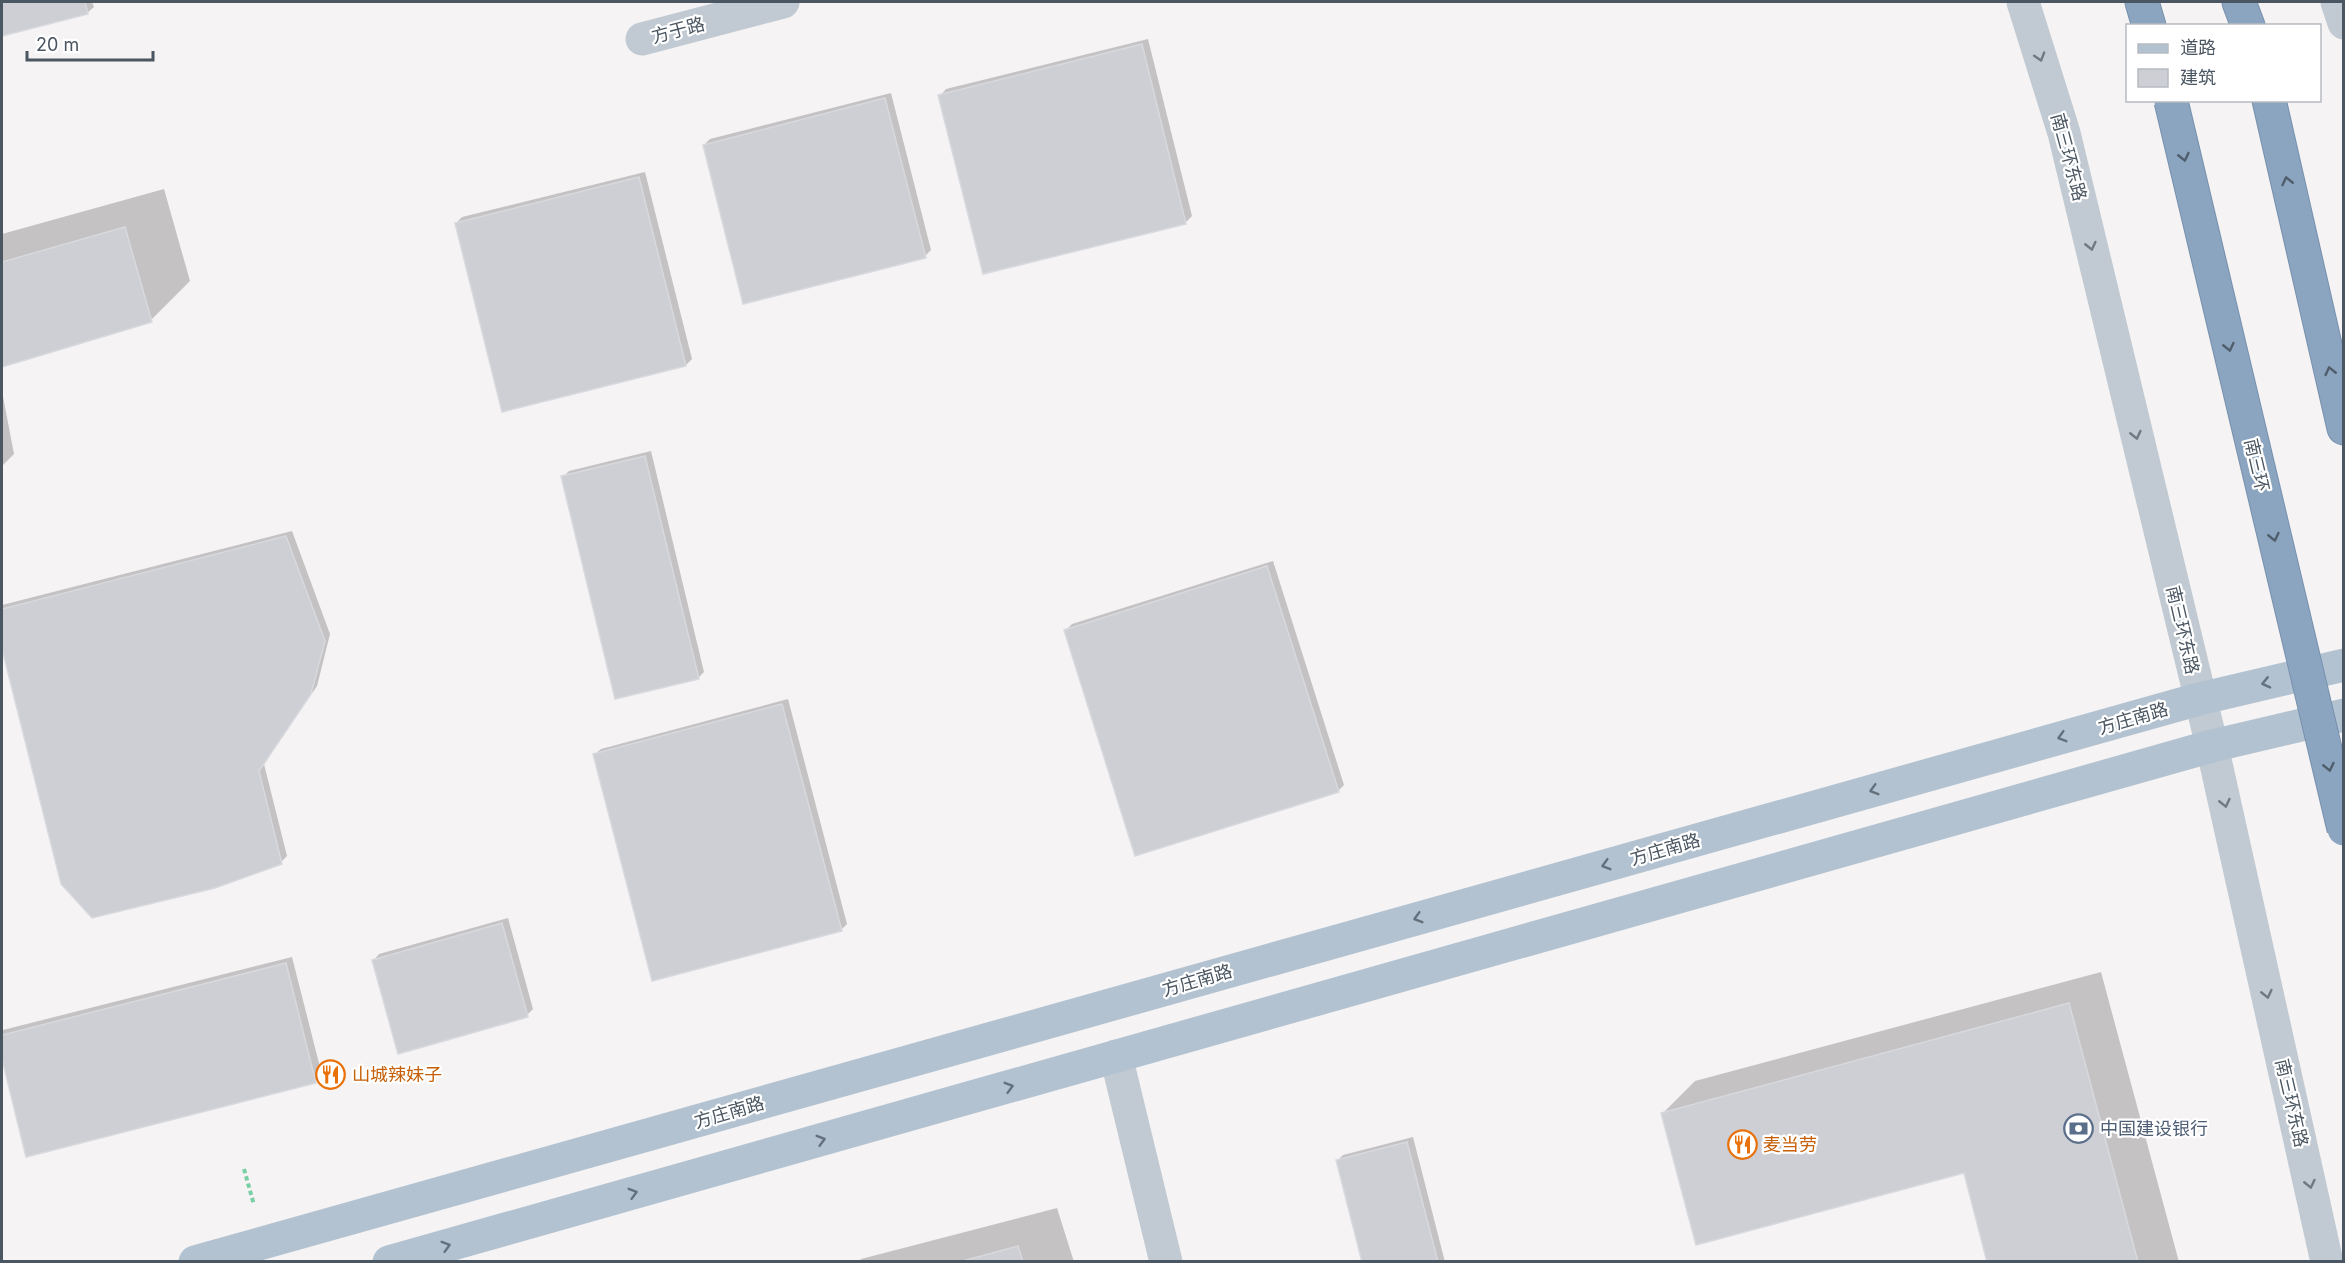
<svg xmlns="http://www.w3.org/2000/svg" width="2345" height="1263" font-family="Inter,'Noto Sans SC',sans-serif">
<rect width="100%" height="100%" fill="#f5f3f3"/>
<path fill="#0003" d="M2,2H92L94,7L87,13L2,35Z
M1148,39L1192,216L1186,222L984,273L940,96L946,89Z
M891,93L931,250L925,256L704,145L710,139Z
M645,172L692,359L686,365L456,223L462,217Z
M164,189L190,281L151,320L2,365V234Z
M2,391L14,454L2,466Z
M651,451L704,672L698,678L563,477L569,471Z
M292,531L330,634L317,686L264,764L287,856L281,862L63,883L2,643V605Z
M1273,561L1344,785L1338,791L1066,630L1072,624Z
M788,699L847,924L841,930L594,755L601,749Z
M508,918L533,1009L527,1015L373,961L379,954Z
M292,957L322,1075L316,1081L27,1155L2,1053L3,1030Z
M2101,972L2179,1262H1989L1965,1171L1663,1113L1695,1081Z
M1413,1137L1445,1262H1364L1337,1161L1343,1155Z
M1057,1208L1074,1262H858L861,1259Z"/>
<path fill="#cdcfd5" stroke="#d7d9de" stroke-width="1.5" d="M2,2H85L88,14L2,36Z
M1142,44L1186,224L983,274L938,95Z
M885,98L926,258L743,304L703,145Z
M639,177L686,366L502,412L455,223Z
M125,227L152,322L2,367V262Z
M645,456L699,679L615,699L561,476Z
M286,536L325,641L311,694L259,771L282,864L215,888L92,918L61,884L2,649V609Z
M1267,566L1339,792L1135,856L1064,630Z
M782,704L842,931L652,981L593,754Z
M502,923L528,1017L398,1054L372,960Z
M286,963L316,1083L26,1157L2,1059V1035Z
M2069,1003L2138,1262H1987L1964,1173L1696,1245L1661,1113Z
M1407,1142L1438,1262H1362L1336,1160Z
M1018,1246L1023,1262H959Z"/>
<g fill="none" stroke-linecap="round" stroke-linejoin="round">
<defs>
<path id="highway" d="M2142,2L2149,26
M2239,2L2248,26
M2269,100L2344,428"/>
</defs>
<use href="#highway" stroke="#7690ad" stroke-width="35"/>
<path stroke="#7ad0a6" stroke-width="4" stroke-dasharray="4.5 3" stroke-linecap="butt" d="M244,1169L254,1205"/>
<path stroke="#c1cad2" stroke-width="33" d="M2023,2L2064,133L2212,746L2327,1262
M2337,2L2344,23
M642,39L783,2
M1116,1056L1166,1262"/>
<path stroke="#b3c2d1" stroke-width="33" d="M195,1262L2199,699L2344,665
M389,1262L2212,746L2344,715"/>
<use href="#highway" stroke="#8ba5c1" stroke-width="33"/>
<defs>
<path id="highway-bridge" d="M2171,101L2344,829"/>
</defs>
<use href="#highway-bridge" stroke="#7690ad" stroke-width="35" stroke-linecap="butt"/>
<use href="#highway-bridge" stroke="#8ba5c1" stroke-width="33"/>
</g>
<defs><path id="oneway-chevron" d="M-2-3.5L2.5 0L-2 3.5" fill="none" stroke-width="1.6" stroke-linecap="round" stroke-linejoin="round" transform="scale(1.5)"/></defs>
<g stroke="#6e7983">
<use href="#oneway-chevron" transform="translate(2040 57) rotate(73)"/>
<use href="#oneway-chevron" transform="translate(2091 246) rotate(77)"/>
<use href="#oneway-chevron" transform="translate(2136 435) rotate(77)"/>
<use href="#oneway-chevron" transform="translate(2225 803) rotate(77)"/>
<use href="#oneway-chevron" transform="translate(2267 994) rotate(77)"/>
<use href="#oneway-chevron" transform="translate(2310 1184) rotate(77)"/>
</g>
<g stroke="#505e6b">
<use href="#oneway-chevron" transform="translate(2184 157) rotate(77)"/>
<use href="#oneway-chevron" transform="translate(2287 181) rotate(-103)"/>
<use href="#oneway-chevron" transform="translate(2229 347) rotate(77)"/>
<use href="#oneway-chevron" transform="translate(2330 371) rotate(-103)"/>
<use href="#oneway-chevron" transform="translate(2274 537) rotate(77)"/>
<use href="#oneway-chevron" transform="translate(2329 767) rotate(77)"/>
</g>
<g stroke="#64717d">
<use href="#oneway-chevron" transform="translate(2266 683) rotate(167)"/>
<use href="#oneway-chevron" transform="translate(2062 737) rotate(164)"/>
<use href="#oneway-chevron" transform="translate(1874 790) rotate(164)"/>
<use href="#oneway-chevron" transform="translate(1606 865) rotate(164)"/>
<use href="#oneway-chevron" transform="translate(1418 918) rotate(164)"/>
<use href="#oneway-chevron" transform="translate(1009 1087) rotate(-16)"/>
<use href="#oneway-chevron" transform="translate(821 1140) rotate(-16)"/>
<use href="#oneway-chevron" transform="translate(633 1193) rotate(-16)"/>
<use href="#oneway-chevron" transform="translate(446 1246) rotate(-16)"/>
</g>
<defs>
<symbol id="restaurant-ring" viewBox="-11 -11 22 22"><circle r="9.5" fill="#fff" stroke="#e8710a" stroke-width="1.5"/><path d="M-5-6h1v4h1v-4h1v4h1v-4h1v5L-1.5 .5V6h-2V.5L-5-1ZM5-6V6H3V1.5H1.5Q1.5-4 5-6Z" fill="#e8710a"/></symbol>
<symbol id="bank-ring" viewBox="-11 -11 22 22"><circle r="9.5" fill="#fff" stroke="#5c6f8a" stroke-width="1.5"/><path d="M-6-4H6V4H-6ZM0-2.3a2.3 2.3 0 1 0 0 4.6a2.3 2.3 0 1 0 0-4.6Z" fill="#5c6f8a"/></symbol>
</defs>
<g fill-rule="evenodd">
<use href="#restaurant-ring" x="314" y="1058" width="33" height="33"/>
<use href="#bank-ring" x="2062" y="1112" width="33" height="33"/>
<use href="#restaurant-ring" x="1726" y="1128" width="33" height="33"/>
</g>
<g text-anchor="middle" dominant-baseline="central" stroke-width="4.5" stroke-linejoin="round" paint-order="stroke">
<g font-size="18" fill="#4a5661" stroke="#fff">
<text transform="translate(678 30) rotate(-15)">方于路</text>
<text transform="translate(2069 157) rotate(75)">南三环东路</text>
<text transform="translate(2257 465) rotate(77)">南三环</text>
<text transform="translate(2183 630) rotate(77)">南三环东路</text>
<text transform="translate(2133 718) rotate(-16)">方庄南路</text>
<text transform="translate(1665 849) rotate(-16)">方庄南路</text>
<text transform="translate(1197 980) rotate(-16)">方庄南路</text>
<text transform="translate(2292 1103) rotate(77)">南三环东路</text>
<text transform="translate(729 1112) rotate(-16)">方庄南路</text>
</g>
<g font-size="18" fill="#c56008" stroke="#fff" text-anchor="start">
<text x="352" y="1074">山城辣妹子</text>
<text x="1763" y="1144">麦当劳</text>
</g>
<g font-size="18" fill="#4e5e75" stroke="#fff" text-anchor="start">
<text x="2100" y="1128">中国建设银行</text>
</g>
</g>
<rect width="2345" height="1263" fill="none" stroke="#4a5661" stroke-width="6"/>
<rect x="2126" y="24" width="195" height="78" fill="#ffffff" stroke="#b7bbc0" stroke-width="1.5"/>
<rect x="2138" y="44" width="30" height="9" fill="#b3c2d1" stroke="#b7bbc0" stroke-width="1.5"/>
<text x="2180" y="54" font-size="18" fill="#4a5661">道路</text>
<rect x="2138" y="69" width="30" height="18" fill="#cdcfd5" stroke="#b7bbc0" stroke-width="1.5"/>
<text x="2180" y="84" font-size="18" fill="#4a5661">建筑</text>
<path d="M27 51v9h126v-9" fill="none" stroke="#4a5661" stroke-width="3"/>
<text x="36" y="51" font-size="18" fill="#4a5661" stroke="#ffffff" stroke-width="4.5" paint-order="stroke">20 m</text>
</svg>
